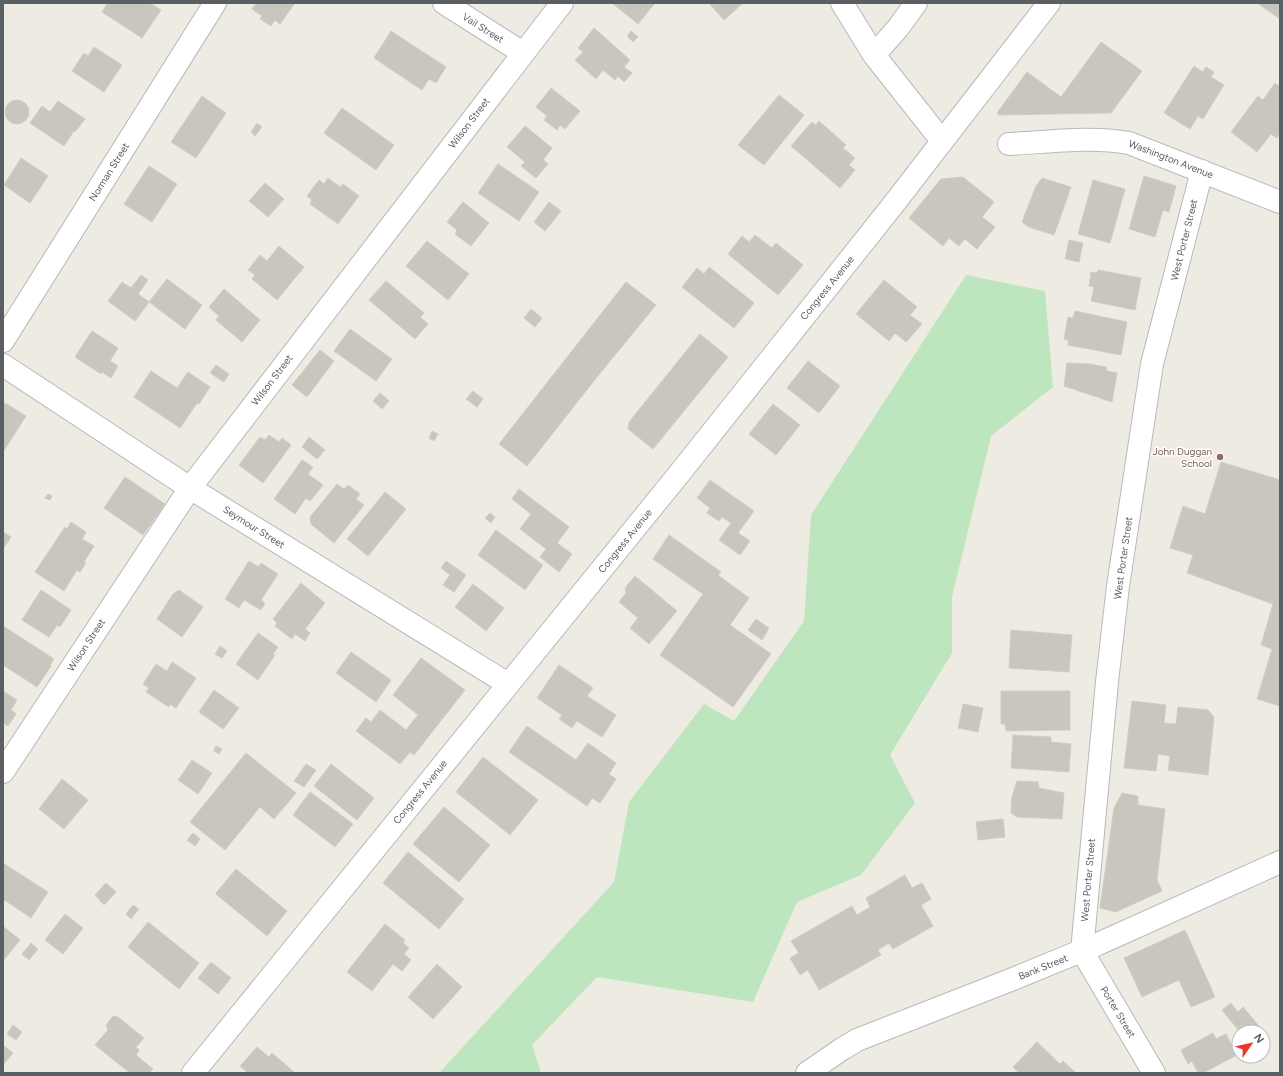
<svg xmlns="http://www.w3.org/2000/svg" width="1283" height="1076" font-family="Figtree,sans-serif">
<rect width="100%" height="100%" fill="#eeebe2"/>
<path fill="#bee6be" d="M966,275L1045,291L1053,387L991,436L952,597V653L890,755L915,803L861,875L797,902L753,1002L597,977L532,1045L541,1073H439L614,882L629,802L704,704L734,721L804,621L811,515Z"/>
<path fill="#c9c6bf" stroke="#d3cdc0" d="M108,3H150L161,10L142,38L102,12Z
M256,3H295L280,24L275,20L271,26L260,19L262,16L252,9Z
M612,3H655L638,24Z
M709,3H743L724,20Z
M1257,3H1280V19Z
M594,28L630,60L624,67L632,73L624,82L618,76L615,80L603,70L596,79L575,60L583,52L578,48Z
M391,31L446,67L436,83L429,79L422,90L374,58Z
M631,31L638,37L633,42L627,36Z
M1101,42L1142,71L1111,113L999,115L997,113L1027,72L1061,97Z
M94,47L122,65L104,92L72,71L84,53L88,56Z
M1194,66L1203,72L1206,67L1214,72L1211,77L1224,85L1203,119L1198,116L1190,129L1164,113Z
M1275,83L1280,87V133L1277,138L1271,134L1257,152L1231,132L1258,96L1263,100Z
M551,88L580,111L565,129L560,125L557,130L544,120L547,116L536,107Z
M779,95L804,115L764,165L738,145Z
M202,96L226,113L196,158L171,142Z
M5 112a12 12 0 1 1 24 0a12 12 0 1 1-24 0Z
M58,101L85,119L75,132L74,131L64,146L30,123L42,106L50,112Z
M342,108L394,145L376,170L324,133Z
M819,121L846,145L843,148L855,158L849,165L855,170L840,188L791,146L812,122L816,125Z
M257,123L262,127L255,136L251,132Z
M525,126L552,148L543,160L548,164L536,178L521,166L525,162L507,147Z
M21,158L48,176L30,203L4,185Z
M498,164L539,192L519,221L478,193Z
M149,166L177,184L152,222L124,204Z
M1144,176L1176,186L1169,212L1163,210L1155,237L1129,229Z
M963,177L994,202L982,217L995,227L977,249L965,239L959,246L949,238L943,246L909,218L941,179Z
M328,178L340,187L343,184L359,196L338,224L310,204L312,200L307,196L319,180L324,184Z
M1042,178L1071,187L1054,235L1029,227L1022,222L1036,186Z
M1093,180L1125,189L1110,243L1078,234Z
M265,183L284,199L268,217L249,201Z
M463,202L489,223L471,246L455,234L457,230L447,222Z
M549,202L561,211L545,231L534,222Z
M755,235L772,248L776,243L803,265L778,295L728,254L742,236L749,242Z
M1069,240L1083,243L1079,262L1065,259Z
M427,241L469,274L448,300L406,266Z
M279,246L304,267L277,300L252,279L255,275L248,270L260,255L267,261Z
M709,267L754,303L734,328L682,287L697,268L704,274Z
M1098,270L1141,278L1135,310L1091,301L1094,287L1089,286L1091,272L1097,273Z
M141,275L148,280L138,294L149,302L135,321L108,301L122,282L131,288Z
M167,279L202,305L185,329L149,302Z
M884,280L917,307L910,315L922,324L906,342L895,333L889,341L856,314Z
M386,281L424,313L420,317L428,324L415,339L369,300Z
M626,282L656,305L597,377L527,466L499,444Z
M224,289L260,320L242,342L216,320L219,316L209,307Z
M531,309L542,318L535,327L524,318Z
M1075,311L1127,322L1121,355L1068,345L1069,341L1064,339L1068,317L1073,318Z
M350,329L392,359L376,381L334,351Z
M92,331L118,348L110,361L118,366L111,378L102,372L101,374L75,357Z
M700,334L728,357L653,449L628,429L629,422Z
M320,350L334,361L307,397L292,385Z
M808,361L840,386L819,413L787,388Z
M1067,363L1090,364L1106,367L1107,371L1117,373L1112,402L1064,386Z
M216,365L229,374L224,382L210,373Z
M151,371L177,388L188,372L210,387L199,404L197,403L180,428L134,397Z
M473,391L483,399L477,407L466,399Z
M380,393L389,401L382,409L373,401Z
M5,403L26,416L3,452V406Z
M773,404L800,425L776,455L749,434Z
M432,431L438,434L434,441L429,438Z
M269,435L279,442L282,438L291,445L263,483L239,465L260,437L265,440Z
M309,437L325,450L317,459L302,447Z
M302,460L313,467L308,474L323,485L310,501L306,498L295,514L274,499Z
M1221,462L1280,480V706L1257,699L1272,649L1261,645L1273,604L1187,573L1193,555L1170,548L1183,506L1205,514Z
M125,477L165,504L143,535L104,508Z
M710,480L754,511L738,533L750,541L740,555L719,540L731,523L722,517L719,521L707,513L710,508L697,498Z
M337,484L344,489L348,485L360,494L356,499L364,505L334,543L311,524L310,517Z
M519,489L569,527L557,543L572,554L559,572L540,557L546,549L520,529L531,514L512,499Z
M385,492L406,509L368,556L347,539Z
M48,494L52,496L50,500L45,498Z
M490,513L495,517L491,523L485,518Z
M71,522L86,532L82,539L94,546L84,562L86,563L80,572L77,570L64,591L35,572L65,527L67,529Z
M496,530L543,565L525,590L478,555Z
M3,532L11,537L3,549Z
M669,535L721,572L718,575L749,598L730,625L771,654L733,707L660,655L703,594L653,559Z
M249,561L259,567L261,563L278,574L261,600L265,603L261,610L244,600L239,608L225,599Z
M446,561L466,575L454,592L443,585L450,575L441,568Z
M635,576L677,611L649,644L630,628L638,618L619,602L626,593L625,588Z
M301,583L325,603L305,629L310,633L305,641L295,634L292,639L275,626L277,623L273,619Z
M473,584L504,608L486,631L455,607Z
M41,590L71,610L60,627L57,625L49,637L22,620Z
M179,590L203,607L182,637L157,619L173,594Z
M756,619L769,628L762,640L748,630Z
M3,626L54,659L50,665L51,666L37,687L3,665Z
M1011,630L1072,635L1069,672L1009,668Z
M258,633L278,647L273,654L275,655L258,680L236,664Z
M220,646L227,651L222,658L215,654Z
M351,652L391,680L376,702L336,673Z
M421,658L465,690L414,755L410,752L400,764L356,731L366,718L371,722L380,710L406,730L418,715L393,695Z
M172,662L196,678L176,708L170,704L169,707L146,692L149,688L143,684L156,664L167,671Z
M559,665L593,688L587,696L616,715L602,737L577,721L572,728L559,719L562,715L537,698Z
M214,690L239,708L223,729L199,712Z
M3,691L17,700L11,710L16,714L8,726L3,723Z
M1001,691H1070V730L1006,731L1005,724H1001Z
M1132,701L1166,705L1164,723L1176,724L1178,707L1208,710L1214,717L1208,775L1168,770L1170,756L1158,754L1156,771L1124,768Z
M963,704L983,708L978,732L958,728Z
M527,726L576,760L588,743L616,763L609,774L616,779L600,803L592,798L587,806L509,752Z
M1013,735L1051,737V742L1071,744L1069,772L1011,768Z
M216,746L222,749L219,754L214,751Z
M246,753L296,793L274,819L260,807L225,850L190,822Z
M483,757L538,800L510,835L456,792Z
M192,760L212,773L198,794L178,780Z
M306,764L316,770L304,787L294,781Z
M331,764L374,798L357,820L314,786Z
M62,779L88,800L64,829L39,809Z
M1017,781L1038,782L1039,788L1064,793L1062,819L1017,817L1011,813L1012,797Z
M310,792L353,824L335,847L293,815Z
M1122,793L1138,796V805L1165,809L1157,880L1162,891L1116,912L1100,908L1114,808Z
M444,807L490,845L459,882L413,844Z
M1003,819L1005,837L978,840L976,822Z
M193,833L200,839L195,846L187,840Z
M408,852L464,899L439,929L383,883Z
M3,863L48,892L31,918L3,899Z
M236,869L287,911L267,936L217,895L216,893Z
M905,875L912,888L922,883L931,899L921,905L933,926L893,949L889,943L878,950L881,955L819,990L808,970L800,975L790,958L799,953L791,941L852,906L857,915L870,907L866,898Z
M106,883L116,892L104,905L95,895Z
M133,905L139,909L131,919L126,914Z
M65,914L83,928L63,954L45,940Z
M148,922L199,963L179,989L128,947Z
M385,924L405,940L403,943L409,948L404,954L411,960L402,971L393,964L372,991L347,972Z
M3,926L20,940L3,961Z
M1185,930L1215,997L1191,1007L1179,980L1142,997L1124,958Z
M31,943L38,949L29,960L22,954Z
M211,962L231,978L218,994L198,978Z
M437,964L462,987L433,1019L408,997Z
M1231,1003L1238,1012L1243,1007L1264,1032H1240L1222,1010Z
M113,1016L118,1017L144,1038L136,1047L139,1050L136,1055L153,1069L149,1073H130L95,1045L108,1030L106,1025Z
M13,1025L22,1032L16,1040L7,1034Z
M1213,1033L1216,1039L1226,1034L1237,1055L1203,1073H1198L1192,1061L1188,1064L1181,1050Z
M1037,1042L1060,1064L1063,1061L1076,1073H1019L1013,1067Z
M3,1045L13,1053L3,1065Z
M257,1047L269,1057L272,1053L295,1073H248L240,1066Z"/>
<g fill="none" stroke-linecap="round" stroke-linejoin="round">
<defs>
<path id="minor" d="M444,3L523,53
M842,3L874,55L942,141
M874,55L898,28L916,3
M1009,144C1049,142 1090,136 1129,143L1280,202
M3,341L215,3
M3,365L190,488L508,684
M1154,1073L1082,951L1107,682L1118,586L1152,364L1202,171"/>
<path id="tertiary" d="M3,772L190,488L562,3
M193,1073L679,474L893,205L1049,3
M807,1073L842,1049L857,1040L1013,979L1098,944L1280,862"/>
</defs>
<use href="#minor" stroke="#b5b8bd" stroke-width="24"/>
<use href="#tertiary" stroke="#b5b8bd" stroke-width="24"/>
<use href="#minor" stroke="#fff" stroke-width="22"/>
<use href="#tertiary" stroke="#fff" stroke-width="22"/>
</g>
<circle fill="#8d6e63" stroke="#fff" stroke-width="1.5" cx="1220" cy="457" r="4"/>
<g text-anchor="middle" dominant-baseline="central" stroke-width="3" stroke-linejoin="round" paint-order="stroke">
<g font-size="10" fill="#5a5f63" stroke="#fff">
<text transform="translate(483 28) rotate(32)">Vail Street</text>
<text transform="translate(469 123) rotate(-53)">Wilson Street</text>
<text transform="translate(1171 159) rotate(21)">Washington Avenue</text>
<text transform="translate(109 172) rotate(-58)">Norman Street</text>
<text transform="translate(1184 240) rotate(-76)">West Porter Street</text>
<text transform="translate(827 288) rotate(-51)">Congress Avenue</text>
<text transform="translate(272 380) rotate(-53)">Wilson Street</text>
<text transform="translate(254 527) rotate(32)">Seymour Street</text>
<text transform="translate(625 541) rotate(-51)">Congress Avenue</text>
<text transform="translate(1123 558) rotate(-82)">West Porter Street</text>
<text transform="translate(86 645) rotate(-57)">Wilson Street</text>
<text transform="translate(420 792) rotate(-51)">Congress Avenue</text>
<text transform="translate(1088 880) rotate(-85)">West Porter Street</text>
<text transform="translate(1043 967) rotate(-22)">Bank Street</text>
<text transform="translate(1118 1012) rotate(59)">Porter Street</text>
</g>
<g font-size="10" fill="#785e54" stroke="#fff" text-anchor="end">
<text x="1212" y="451">John Duggan<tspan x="1212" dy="12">School</tspan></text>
</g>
</g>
<rect width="1283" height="1076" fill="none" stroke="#5a5f63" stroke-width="8"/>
<g transform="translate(1251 1044) rotate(56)"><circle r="19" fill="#ffffff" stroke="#bdbfc1"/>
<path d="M0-3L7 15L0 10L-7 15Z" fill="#ed3629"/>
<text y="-6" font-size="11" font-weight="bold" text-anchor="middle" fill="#5a5f63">N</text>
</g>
</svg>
